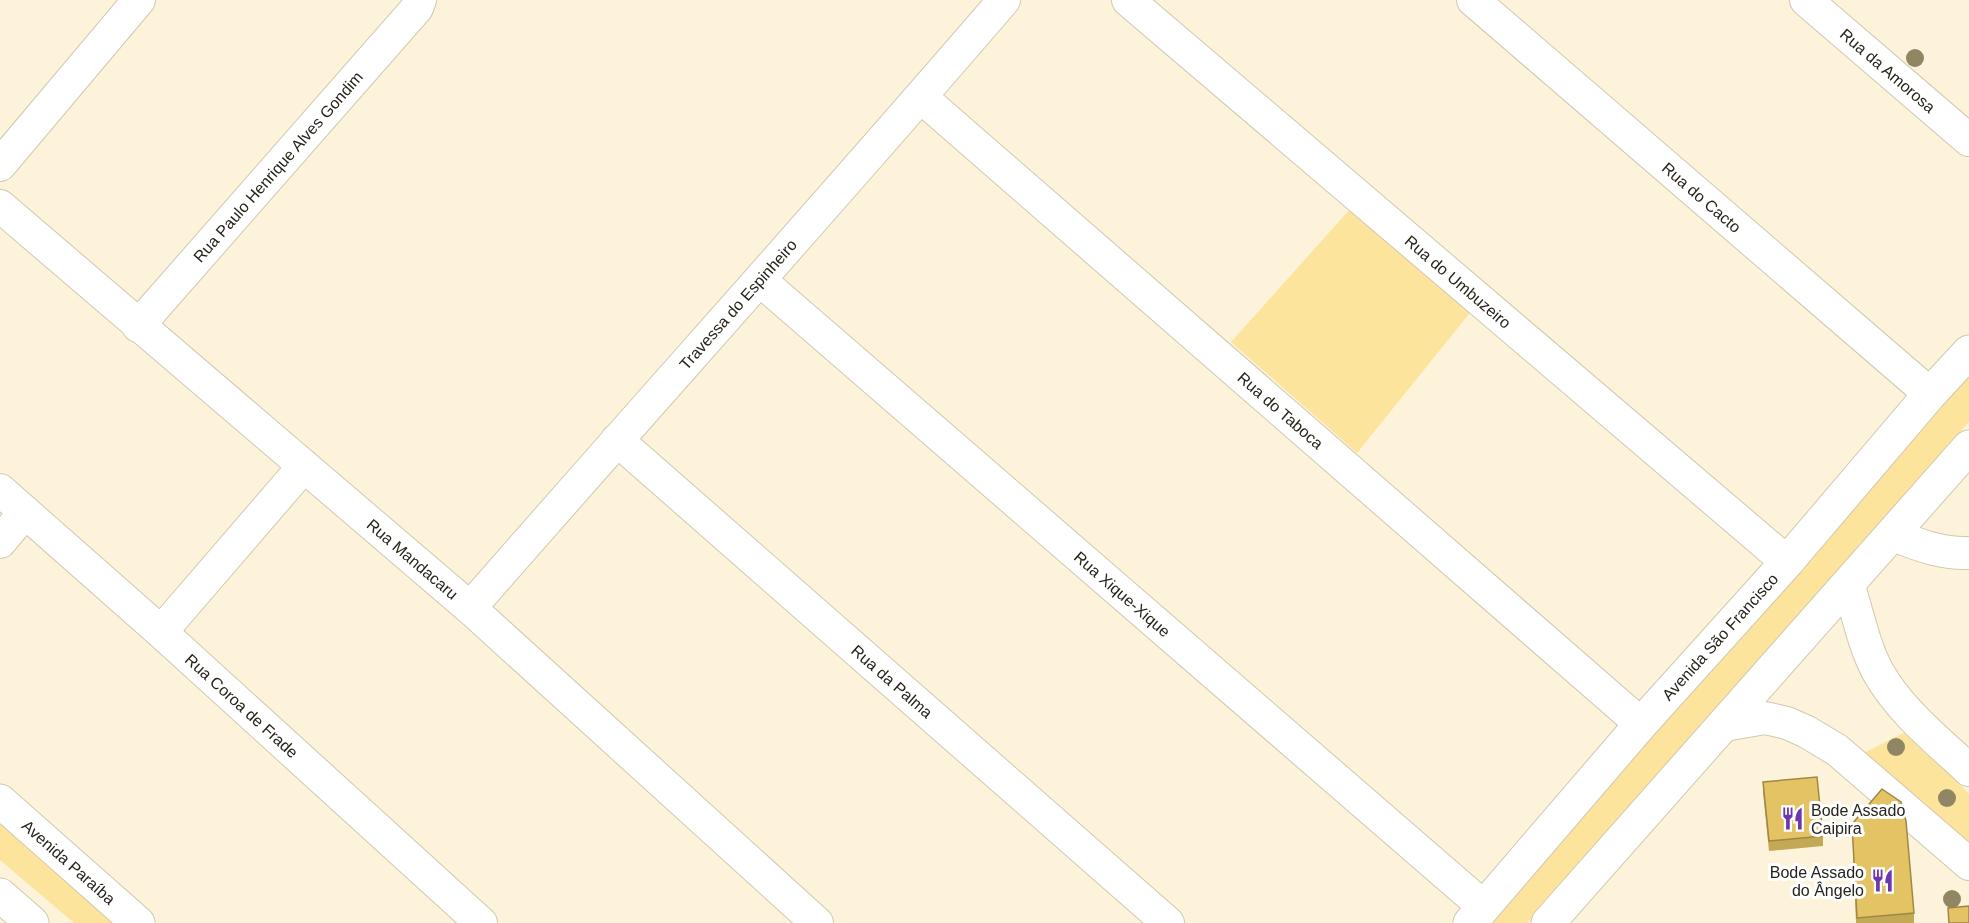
<svg xmlns="http://www.w3.org/2000/svg" width="1969" height="923" font-family="Arial,sans-serif">
<rect width="100%" height="100%" fill="#fcf3da"/>
<path fill="#fde49c" d="M1351,208L1473,309L1357,453L1231,342Z
M1969,370V422L1527,923H1484Z
M1907,731L1969,794V846L1860,755Z
M0,807L131,923H74L0,860Z"/>
<g fill="none" stroke-linecap="round" stroke-linejoin="round">
<defs>
<g id="street">
<path id="s1" d="M1128,0L1787,562"/>
<path id="s2" d="M1473,0L1930,394"/>
<path id="s3" d="M1806,0L1969,140"/>
<path id="s4" d="M921,97L1641,724"/>
<path d="M0,165L139,0"/>
<path id="s5" d="M0,206L470,608L817,923"/>
<path id="s6" d="M761,281L1484,907"/>
<path id="s7" d="M138,326L417,8L420,0"/>
<path id="s8" d="M617,440L1168,923"/>
<path id="s9" d="M0,490L161,632L481,923"/>
<path d="M1893,535C1919,545 1941,554 1969,553"/>
<path d="M0,542L25,512"/>
<path d="M1848,584C1858,613 1863,644 1878,672C1900,711 1937,740 1969,770"/>
<path id="s10" d="M470,608C647,405 828,205 1004,0"/>
<path d="M161,632L304,466"/>
<path d="M1724,725L1765,718L1787,723L1807,732L1837,750L1969,864"/>
</g>
<g id="secondary">
<path id="s11" d="M0,801L138,923"/>
<path d="M0,895L32,923"/>
<path id="s12" d="M1470,923L1641,724L1787,562L1930,394L1969,352"/>
<path d="M1548,923L1969,447"/>
</g>
</defs>
<use href="#street" stroke="#d0c8b0" stroke-width="34"/>
<use href="#secondary" stroke="#d0c8b0" stroke-width="35"/>
<use href="#street" stroke="#fff" stroke-width="32"/>
<use href="#secondary" stroke="#fff" stroke-width="33"/>
</g>
<g fill="#918663">
<circle cx="1915" cy="58" r="9"/>
<circle cx="1896" cy="747" r="9"/>
<circle cx="1947" cy="798" r="9"/>
<circle cx="1952" cy="899" r="9"/>
</g>
<path fill="#c3a856" d="M1763,782L1823,836V846L1769,851L1763,792Z
M1852,824L1914,913V923H1856Z"/>
<path fill="#e3c364" stroke="#9f8846" stroke-width="1.5" d="M1817,777L1823,836L1769,841L1763,782Z
M1882,789L1901,802L1906,821L1914,913L1857,918L1852,824Z
M1969,906V923H1949L1948,908Z"/>
<defs>
<symbol id="restaurant-bare" viewBox="-9 -9 18 18"><path d="M-5-6h1v4h1v-4h1v4h1v-4h1v5L-1.5 .5V6h-2V.5L-5-1ZM5-6V6H3V1.5H1.5Q1.5-4 5-6Z" fill="#6e36ad" stroke="#fff" stroke-width="2.5" paint-order="stroke"/></symbol>
</defs>
<g fill-rule="evenodd">
<use href="#restaurant-bare" x="1776" y="802" width="33" height="33"/>
<use href="#restaurant-bare" x="1866" y="864" width="33" height="33"/>
</g>
<g text-anchor="middle" dominant-baseline="central" stroke-width="6" stroke-linejoin="round" paint-order="stroke">
<g font-size="16" fill="#26231a" stroke="#fff">
<text stroke="none"><textPath href="#s3" startOffset="108">Rua da Amorosa</textPath></text>
<text stroke="none"><textPath href="#s7" startOffset="212">Rua Paulo Henrique Alves Gondim</textPath></text>
<text stroke="none"><textPath href="#s2" startOffset="302">Rua do Cacto</textPath></text>
<text stroke="none"><textPath href="#s1" startOffset="434">Rua do Umbuzeiro</textPath></text>
<text stroke="none"><textPath href="#s10" startOffset="405">Travessa do Espinheiro</textPath></text>
<text stroke="none"><textPath href="#s4" startOffset="477">Rua do Taboca</textPath></text>
<text stroke="none"><textPath href="#s5" startOffset="543">Rua Mandacaru</textPath></text>
<text stroke="none"><textPath href="#s6" startOffset="478">Rua Xique-Xique</textPath></text>
<text stroke="none"><textPath href="#s12" startOffset="380">Avenida São Francisco</textPath></text>
<text stroke="none"><textPath href="#s8" startOffset="366">Rua da Palma</textPath></text>
<text stroke="none"><textPath href="#s9" startOffset="324">Rua Coroa de Frade</textPath></text>
<text stroke="none"><textPath href="#s11" startOffset="92">Avenida Paraíba</textPath></text>
</g>
<g font-size="16" fill="#26231a" stroke="#fff" text-anchor="start">
<text x="1811" y="810">Bode Assado<tspan x="1811" dy="18">Caipira</tspan></text>
<text x="1864" y="872" text-anchor="end">Bode Assado<tspan x="1864" dy="18">do Ângelo</tspan></text>
</g>
</g>
</svg>
